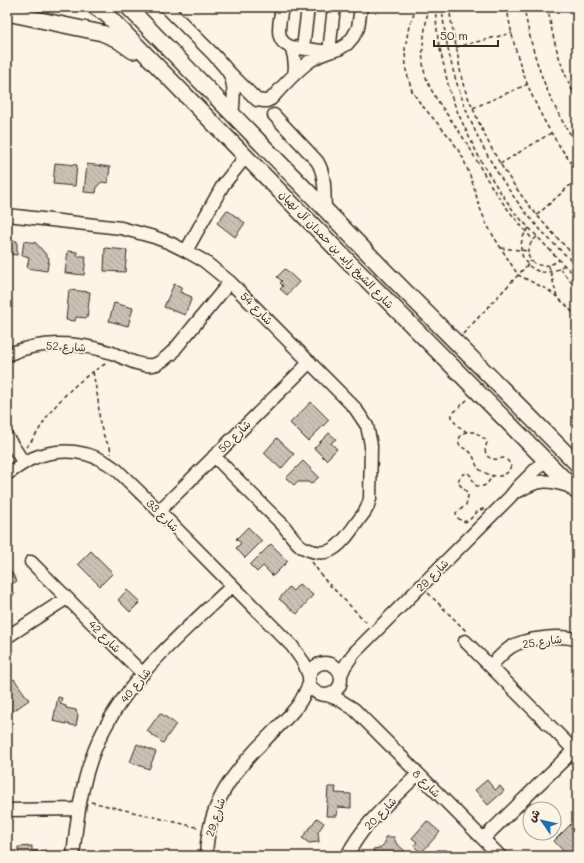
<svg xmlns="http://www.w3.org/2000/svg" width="584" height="863" font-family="Mali,'Playpen Sans Arabic',sans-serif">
<defs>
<pattern id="building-back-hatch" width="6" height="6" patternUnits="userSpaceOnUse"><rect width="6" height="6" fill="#ccc2b3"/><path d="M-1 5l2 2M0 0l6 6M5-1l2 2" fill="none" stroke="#b0a79a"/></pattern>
</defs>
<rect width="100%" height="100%" fill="#fcf5e5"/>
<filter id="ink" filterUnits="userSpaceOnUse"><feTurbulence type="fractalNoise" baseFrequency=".025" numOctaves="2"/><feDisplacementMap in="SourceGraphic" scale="8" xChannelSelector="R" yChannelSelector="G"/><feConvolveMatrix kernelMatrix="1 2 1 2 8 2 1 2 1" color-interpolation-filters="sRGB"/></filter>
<g filter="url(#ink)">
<path fill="url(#building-back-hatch)" stroke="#3b2a1e" d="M55,163L77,165L75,186L53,184Z
M87,164L110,167L108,183L102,182L97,186L96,193L84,192Z
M227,210L245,223L235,237L217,223Z
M7,241H17V255L9,254V266H7Z
M24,241L36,243L49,258L47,271L27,268L29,257L22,255Z
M105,248L127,250L125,272L104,271Z
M68,251L77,252V256H86L84,275L65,273Z
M285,269L299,282L287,295L280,289L283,286L280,283L282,281L277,277Z
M174,284L182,287L180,292L192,297L185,315L164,307Z
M69,290L90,292L87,318L76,317L75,321L66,320Z
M114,303L133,308L128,326L109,321Z
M311,402L329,420L308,441L290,423Z
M329,433L336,439L331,443L337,449L326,460L314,448Z
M277,438L294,454L281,469L264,453Z
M303,461L319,477L311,484L308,482H297L294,485L286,478Z
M248,527L262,541L245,558L236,548L241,543L236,539Z
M271,544L288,561L273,576L263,566L257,572L250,565Z
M91,551L113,573L100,586L78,564Z
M10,570L17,581L12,584V590L15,594L7,599V572Z
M299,584L313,595L297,614L279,599L289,587L293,591Z
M127,590L140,602L130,612L118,600Z
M14,679L29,700L12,712L7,704V684Z
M58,697L62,698L60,704L66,706V708L76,710L78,716L76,726L53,721Z
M160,713L176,724L163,743L147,731Z
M137,744L156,752L149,769L130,762Z
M487,780L495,790L500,786L504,791L488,805L475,790Z
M328,787H336L335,793L351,794V808L338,807L337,816H326Z
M317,818L324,823L318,832L319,842L309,843L302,838Z
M427,821L440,832L421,853L414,846L417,842L412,838Z
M574,821L577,824V853L574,856H568L554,841Z
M385,837H394L396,843L405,851L401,856H374L373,849L380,848L385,843Z
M7,839H8L9,856H7Z
M32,846V851L46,850L47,856H19L18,847Z
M437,850H447L453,856H437Z"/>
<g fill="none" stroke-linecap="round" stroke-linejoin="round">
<defs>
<path id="minor" d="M166,7C182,23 198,39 214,55C220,62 228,69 231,77C235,89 234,102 232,114
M282,7C280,22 273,41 291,47L329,52L339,49L347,44L353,37L358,28L361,7
M291,47C295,57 296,65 294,75
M303,48L308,7
M227,70L257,100L264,101H267L271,99C283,86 296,71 310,61C316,57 322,54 329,52L334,7
M274,115L317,161C326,175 324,193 325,209
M7,215L121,228L154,237L170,243L186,251L204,261L230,282L355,408L367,426L370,440L371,446L370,499L367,508L364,513C355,524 343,546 329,551C321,554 310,551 302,547C294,541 289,532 282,524C259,502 237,479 214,456
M186,251L223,185L246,156
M172,354L175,349L230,282
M7,355C41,340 78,342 112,353C125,358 139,367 153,365C162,363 169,355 175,349
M7,437L24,463
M7,474C15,469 23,463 31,459C61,446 92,450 117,470L159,511L292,646L304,663L309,676
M519,491C540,478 549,480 572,487
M159,511L310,362
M31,562L143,674
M7,637L67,598
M465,641L574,750
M309 679a16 16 0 1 1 32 0a16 16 0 1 1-32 0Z
M490,666C497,660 503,652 511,647C525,638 562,634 577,640
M341,675L345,666L354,653L510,497L518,487L545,460
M327,695L338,699L354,709L500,856
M7,810L79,809
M483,839L577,747
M73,856C77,820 81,783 95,749C122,682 181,634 232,586
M206,856C208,805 231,774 266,739C275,729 286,720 294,710C301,703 305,693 309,684
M347,856C363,823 393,799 418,774"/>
<path id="major" d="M95,7L107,15L114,22L351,264L577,492
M128,7L392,278L577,464
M7,13L102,33L116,39L133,51"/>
</defs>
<use href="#minor" stroke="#3b2a1e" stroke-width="15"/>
<use href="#major" stroke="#3b2a1e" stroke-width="18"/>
<path stroke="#3b2a1e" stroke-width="1.5" stroke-dasharray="4 3" stroke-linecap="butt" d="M417,7L409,26L405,48L406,70L412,91L420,103L452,140L463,158L471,178L480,208L486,223L494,237L518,275L548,290L557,297L567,306L577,318
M428,7C426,29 419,52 425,74C432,98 451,118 464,139C470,147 473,155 478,163C482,171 487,179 492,187C504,206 519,223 533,240
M435,7L438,40L450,93L458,113L470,139L483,165L499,190L515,213L564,265L577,277
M442,7C450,106 502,202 577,265
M449,7C451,20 453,33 456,46C459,60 460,74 464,87C468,98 473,108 477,118C501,174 534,216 577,258
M507,7C515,66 540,124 577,170
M524,7C532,56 548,103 577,144
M548,7C552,40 562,71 577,100
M456,47L512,33
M473,108L528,84
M500,164L551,133
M537,215L577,179
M529,228C506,254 537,287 564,265
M537,237C515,254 537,276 559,260
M501,248L528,251
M549,266L557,297
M560,269L577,289
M463,334L531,261
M93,372L98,399L100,424L105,439L110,447L111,454
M467,432C460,433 459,438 459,444C462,449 468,449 471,453C475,457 475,464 478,468C484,474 498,479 505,474C508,473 509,470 511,466L508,461L504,458C501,458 497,460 494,459C484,458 484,449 487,443L485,439L475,432H467L458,426L452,419V414L469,398
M26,447C36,437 41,425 49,414C65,393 85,375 107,363
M484,509C472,510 471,528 459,519C456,516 457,517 456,513L466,505L468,496L466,491L459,484V479L463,474L468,473L471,476L475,485C478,487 484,487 487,484L493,475
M312,562L324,579L368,624
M428,593L466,631
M91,802L200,828"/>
<use href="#minor" stroke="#fcf5e5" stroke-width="12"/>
<use href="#major" stroke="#fcf5e5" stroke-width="15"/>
</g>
</g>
<g text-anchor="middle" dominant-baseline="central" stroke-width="3.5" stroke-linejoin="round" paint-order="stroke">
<g font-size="11" fill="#3b2a1e" stroke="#fcf5e5">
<text transform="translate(337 249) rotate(46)">شارع الشيخ زايد بن حمدان آل نهيان</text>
<text transform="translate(257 308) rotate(45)">شارع 54</text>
<text transform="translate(66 346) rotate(3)">شارع 52</text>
<text transform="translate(234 436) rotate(-45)">شارع 50</text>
<text transform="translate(163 515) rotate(45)">شارع 33</text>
<text transform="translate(432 575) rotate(-45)">شارع 29</text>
<text transform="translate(105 636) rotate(45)">شارع 42</text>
<text transform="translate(542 641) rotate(-8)">شارع 25</text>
<text transform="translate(135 685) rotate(-51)">شارع 40</text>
<text transform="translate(427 783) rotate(45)">شارع 8</text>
<text transform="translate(380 813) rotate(-46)">شارع 20</text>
<text transform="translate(215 817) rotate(-72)">شارع 29</text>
</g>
</g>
<rect width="584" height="863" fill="none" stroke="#fcf5e5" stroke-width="24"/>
<rect x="12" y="12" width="560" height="839" fill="none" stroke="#3b2a1e" stroke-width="1.5" filter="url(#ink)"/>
<g transform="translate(542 821) rotate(304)"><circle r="19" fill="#fcf5e5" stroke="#afa495"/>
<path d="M0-3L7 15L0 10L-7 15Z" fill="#1f6fb2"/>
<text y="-6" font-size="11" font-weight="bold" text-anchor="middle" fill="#3b2a1e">ش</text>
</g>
<path d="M434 40v6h64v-6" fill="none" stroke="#3b2a1e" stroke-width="2"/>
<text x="440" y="40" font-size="12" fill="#3b2a1e" stroke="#fcf5e5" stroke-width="3" paint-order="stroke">50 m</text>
</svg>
